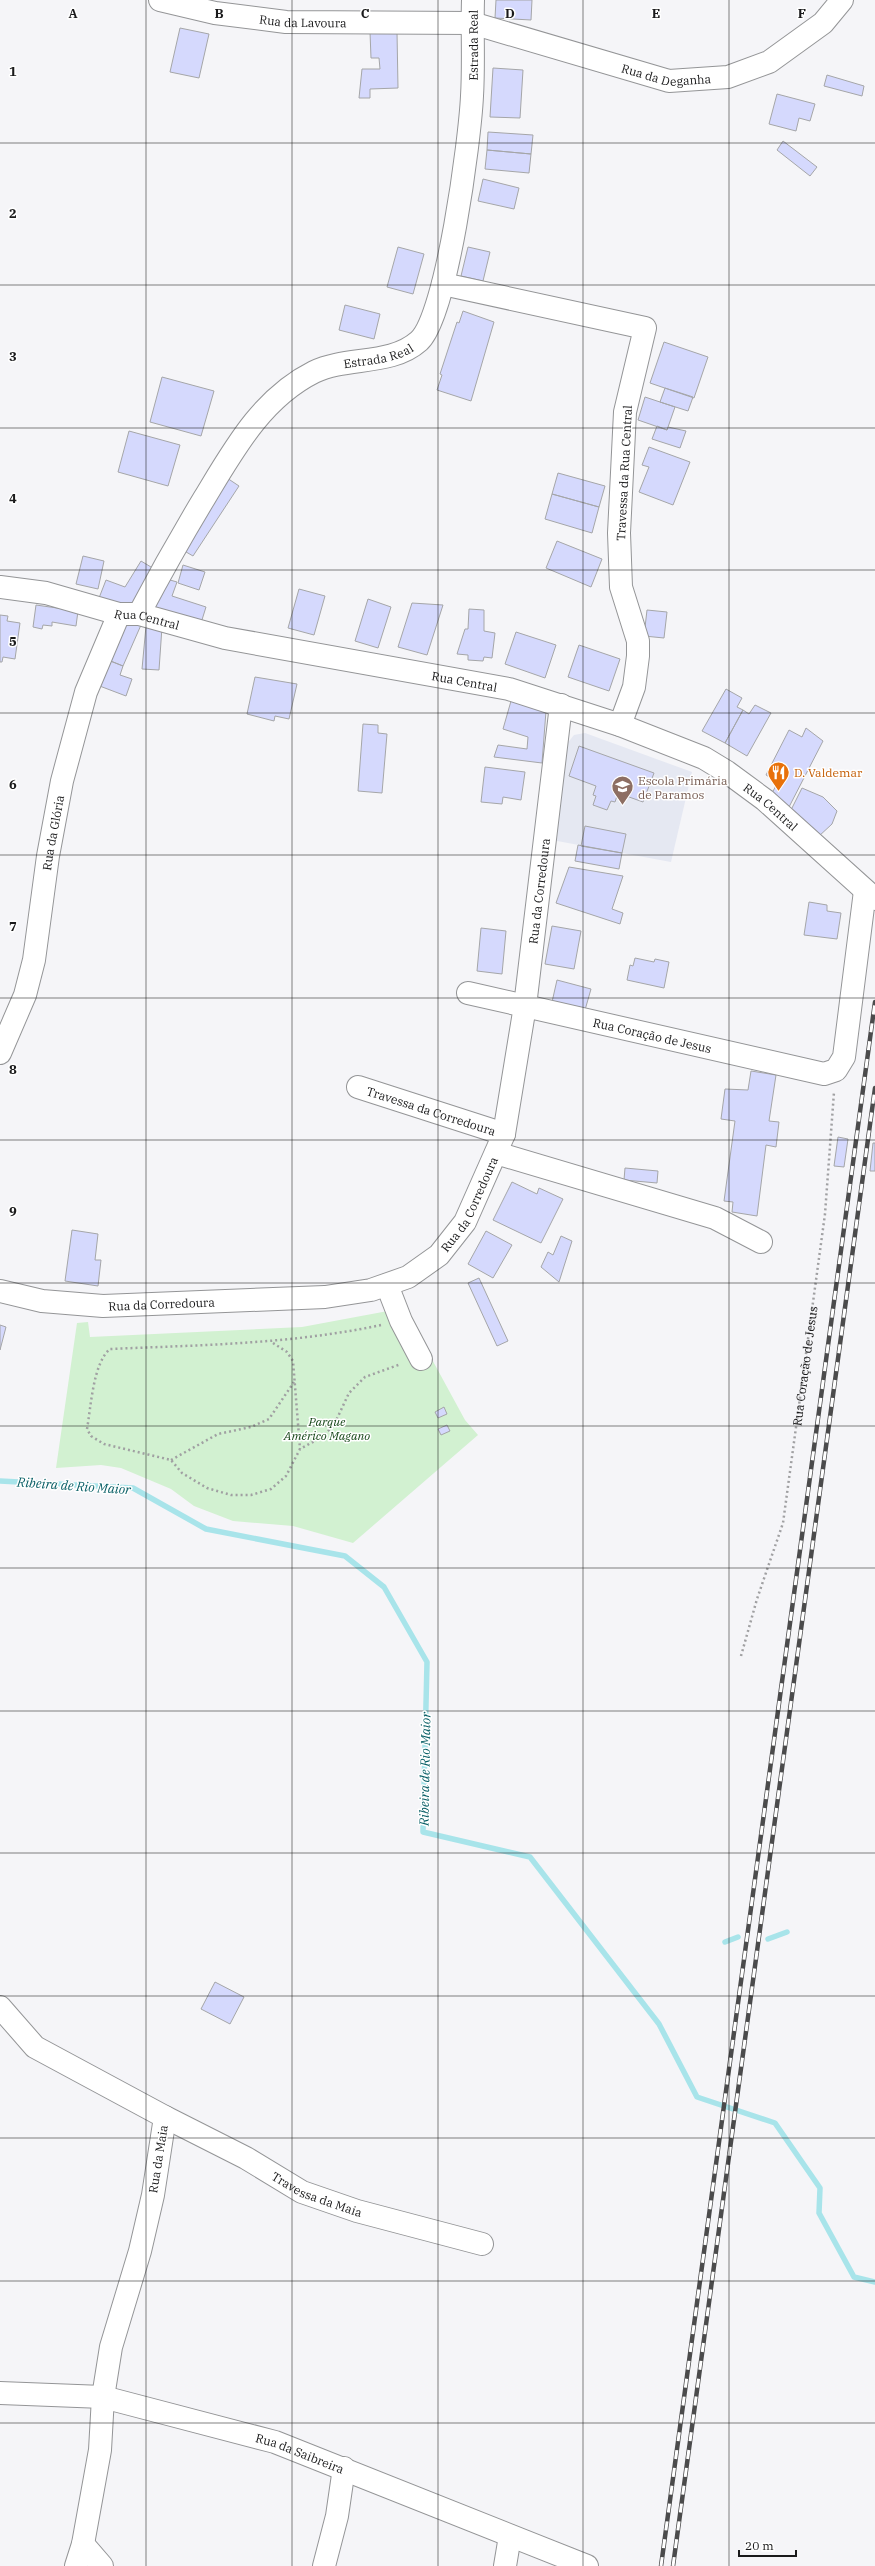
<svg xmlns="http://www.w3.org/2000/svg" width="875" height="2566" font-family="'IBM Plex Serif',serif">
<rect width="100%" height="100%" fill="#f5f5f8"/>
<path fill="#e5e8f2" d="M585,733L692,772L671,862L557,841L561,761L566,745L574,735Z"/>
<path fill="#d2f1d1" d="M404,1308L465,1420L478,1435L353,1543L293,1526L233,1521L194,1506L171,1489L121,1468L101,1465L56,1468L77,1323L88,1322L90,1337L302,1327Z"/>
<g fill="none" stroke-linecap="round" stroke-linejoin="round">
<path stroke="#a8e4ea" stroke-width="5.5" d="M0,1481L133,1488L206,1529L345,1556L384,1587L427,1662L423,1832L530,1857L659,2024L697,2097L775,2123L820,2188L819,2213L854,2277L875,2282
M768,1939L787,1932
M725,1942L738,1937"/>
</g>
<path fill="#d5d9fd" stroke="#a5a6a8" d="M496,0H532L531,20L495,18Z
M180,28L209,34L199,78L170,72Z
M370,32H397L398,88L370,89V98H359L362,69H380L379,58H371Z
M493,68L523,70L520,118L490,117Z
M827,75L864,86L862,96L824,86Z
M777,94L815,104L810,121L799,118L796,131L769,124Z
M488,132L533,135L531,154L487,150Z
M783,141L817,167L810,176L777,150Z
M487,150L531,154L529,173L485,169Z
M483,179L519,188L514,209L478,201Z
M398,247L424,254L413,294L387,287Z
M468,247L490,252L483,281L461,276Z
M345,305L380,314L374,339L339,330Z
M463,311L494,322L471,401L437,390L442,375L440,374L457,322L459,323Z
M664,342L708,357L694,398L650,383Z
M162,377L214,391L201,436L150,422Z
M665,388L693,397L688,411L660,402Z
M645,397L675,407L667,430L638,420Z
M657,426L667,430L668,427L686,431L680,448L652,439Z
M129,431L180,445L168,486L118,472Z
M649,447L690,462L673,505L639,492L649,467L642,465Z
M558,473L605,486L599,507L552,494Z
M227,478L239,486L193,556L181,549Z
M552,494L599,507L592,533L545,519Z
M557,541L602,559L591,587L546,568Z
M83,556L104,561L98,589L76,584Z
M141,561L156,570L130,609L99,598L106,580L125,587Z
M183,565L205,572L199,590L178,583Z
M163,578L177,582L172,596L206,607L201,623L153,607Z
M299,589L325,596L314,635L288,628Z
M368,599L391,607L378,648L355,641Z
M412,603L443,605L427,655L398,647Z
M36,605L78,611L76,626L52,622V626L43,625L42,629L33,627Z
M469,609L484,610V631L495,633L492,658L484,657L483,661L468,660V655L457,654L465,629H468Z
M647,610L667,612L664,638L644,636Z
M0,615L8,616L7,621L20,623L15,659L3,657L2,662H0Z
M126,621L141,625L123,666L108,660Z
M146,626L162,627L159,670L142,669Z
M516,632L556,645L545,678L505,664Z
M579,645L620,659L609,691L568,677Z
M108,660L123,666L120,675L132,679L126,696L97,685Z
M255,677L297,684L289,719L275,716L274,721L247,714Z
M726,689L742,698L737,707L743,710L725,743L702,731Z
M511,701L546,711L542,763L494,757L498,745L527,749L528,737L503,729Z
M755,705L771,713L747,756L725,743L743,710L749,714Z
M363,724L378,725V733L387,734L382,793L358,791Z
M806,728L823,741L789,807L772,793L778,782L766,775L789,730L802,737Z
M579,746L654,773L643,802L618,793L615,802L611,801L607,810L593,805L596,796L593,795L596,786L569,776Z
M485,767L525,772L521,800L503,797L502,804L481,802Z
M802,788L823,797L837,811L832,824L818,837L791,810Z
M585,826L626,834L622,853L581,846Z
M578,845L622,853L619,869L575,861Z
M569,867L623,876L612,909L623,913L620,924L556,903Z
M809,902L827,905V911L841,913L837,939L804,935Z
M552,926L581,931L574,969L545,964Z
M481,928L506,931L502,974L477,971Z
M635,958L654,962L655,959L669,962L664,988L627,980L630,965L633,966Z
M557,980L591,989L585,1010L552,1002Z
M751,1071L776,1075L769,1121L779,1122L776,1147L766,1145L757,1216L732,1212L733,1202L724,1201L735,1121L721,1119L725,1089L748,1090Z
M838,1137L848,1139L844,1167L834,1166Z
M873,1143H875V1171H870Z
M625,1168L658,1171L657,1183L624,1180Z
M512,1182L537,1194L539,1188L563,1199L541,1243L493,1220Z
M72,1230L98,1234L95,1260H101L98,1286L65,1281Z
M486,1231L512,1245L493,1278L468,1264Z
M561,1236L572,1241L559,1282L541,1267L548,1252L553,1255Z
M479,1278L508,1341L497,1346L468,1283Z
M0,1325L6,1327L0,1350Z
M444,1407L447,1414L438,1418L435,1412Z
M447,1425L450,1431L441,1435L438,1429Z
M215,1982L244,1997L230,2024L201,2009Z"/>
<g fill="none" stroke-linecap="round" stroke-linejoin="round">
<defs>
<g id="minor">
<path id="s2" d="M160,0L215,13L286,22L472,23L669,81L728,77L769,62L823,23L842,0"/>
<path d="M443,284L645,328L625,412L619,533L621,587L638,641V656L634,687L620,725"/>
<path id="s3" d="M0,587L46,593L119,614H139L225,638L509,689L620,725L704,758L727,772L765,800L875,899"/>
<path id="s4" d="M139,614C160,574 182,535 205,497C234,449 262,398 314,372C347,356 391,366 419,341C447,316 470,139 472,96C474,64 472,32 473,0"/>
<path id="s5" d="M468,993L824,1074L836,1070L844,1057L865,891"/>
<path id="s6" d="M0,1053L25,995L34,960L48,856L62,781L86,692L119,614"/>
<path id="s7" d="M358,1087L504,1134"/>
<path d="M496,1153L715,1218L761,1242"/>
<path d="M387,1285L401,1321L421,1359"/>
<path id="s8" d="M0,1291L42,1301L103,1306L325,1297L371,1290L408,1277L439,1255L465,1222L504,1134L525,1006L561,705"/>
<path d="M0,2007L35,2047L165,2117L153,2195L140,2251L111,2347L103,2397L100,2450L83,2544L76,2566"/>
<path id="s9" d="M165,2117L246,2158L302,2192L357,2211L482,2244"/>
<path id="s10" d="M0,2393L103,2397L275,2442L587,2566"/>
<path d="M83,2544L102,2566"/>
<path d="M324,2566L337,2516L344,2468"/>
<path d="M505,2566L510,2536"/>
</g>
</defs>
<use href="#minor" stroke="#949597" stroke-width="24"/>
<g stroke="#a0a0a2" stroke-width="2.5" stroke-dasharray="2 3" stroke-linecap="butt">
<path d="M381,1325C292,1344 202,1345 110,1349C93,1363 91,1407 87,1429L91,1436L104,1444L171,1460L182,1473L207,1488L231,1495H251L271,1489L286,1476L300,1449L322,1437L334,1425L349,1393L365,1377L401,1364"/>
<path d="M273,1343L287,1352L293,1361L300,1449"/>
<path d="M171,1460L218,1434L251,1427L269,1419L294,1382"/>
<path id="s1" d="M741,1656L757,1599L783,1523L825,1214L834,1092"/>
</g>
<use href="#minor" stroke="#fff" stroke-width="22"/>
<defs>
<path id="rail" d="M661,2566L875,1002
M673,2566L875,1088"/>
</defs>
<use href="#rail" stroke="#4b4b4c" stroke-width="4.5"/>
<use href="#rail" stroke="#fff" stroke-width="3" stroke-dasharray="9" stroke-linecap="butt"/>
</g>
<path fill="none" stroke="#1a1a1b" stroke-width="1" stroke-opacity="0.55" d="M146,0V2566M292,0V2566M438,0V2566M583,0V2566M729,0V2566M0,143H875M0,285H875M0,428H875M0,570H875M0,713H875M0,855H875M0,998H875M0,1140H875M0,1283H875M0,1426H875M0,1568H875M0,1711H875M0,1853H875M0,1996H875M0,2138H875M0,2281H875M0,2423H875"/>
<defs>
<symbol id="restaurant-pin" viewBox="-11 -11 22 30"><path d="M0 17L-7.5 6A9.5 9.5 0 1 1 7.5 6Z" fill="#e8710a" stroke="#fff"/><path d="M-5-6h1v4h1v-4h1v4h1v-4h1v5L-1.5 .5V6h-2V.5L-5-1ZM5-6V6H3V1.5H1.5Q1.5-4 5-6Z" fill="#fff"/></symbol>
<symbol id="school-pin" viewBox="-11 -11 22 30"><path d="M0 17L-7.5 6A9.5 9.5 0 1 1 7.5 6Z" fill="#8d6e63" stroke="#fff"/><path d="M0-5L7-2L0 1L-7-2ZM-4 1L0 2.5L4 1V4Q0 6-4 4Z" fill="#fff"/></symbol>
</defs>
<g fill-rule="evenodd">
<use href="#restaurant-pin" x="766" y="760" width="25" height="34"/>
<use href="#school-pin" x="610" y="774" width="25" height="34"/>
</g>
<g text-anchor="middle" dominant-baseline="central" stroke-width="3" stroke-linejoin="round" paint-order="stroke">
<g font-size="12" fill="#1a1a1b" stroke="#fff">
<text stroke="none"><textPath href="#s2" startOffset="145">Rua da Lavoura</textPath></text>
<text stroke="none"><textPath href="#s4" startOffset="717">Estrada Real</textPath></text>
<text stroke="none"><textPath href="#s2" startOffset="516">Rua da Deganha</textPath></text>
<text stroke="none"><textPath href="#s4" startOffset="369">Estrada Real</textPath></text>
<text transform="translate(624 473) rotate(-87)">Travessa da Rua Central</text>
<text stroke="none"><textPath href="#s3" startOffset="151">Rua Central</textPath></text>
<text stroke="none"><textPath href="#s3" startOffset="475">Rua Central</textPath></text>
<text stroke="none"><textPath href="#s3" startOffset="810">Rua Central</textPath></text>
<text stroke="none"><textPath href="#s6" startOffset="228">Rua da Glória</textPath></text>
<text stroke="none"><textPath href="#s8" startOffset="834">Rua da Corredoura</textPath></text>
<text stroke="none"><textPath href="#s5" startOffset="189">Rua Coração de Jesus</textPath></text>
<text stroke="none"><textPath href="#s7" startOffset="77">Travessa da Corredoura</textPath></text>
<text stroke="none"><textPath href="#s8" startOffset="510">Rua da Corredoura</textPath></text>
<text stroke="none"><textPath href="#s8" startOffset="163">Rua da Corredoura</textPath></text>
<text stroke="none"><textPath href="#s1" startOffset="298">Rua Coração de Jesus</textPath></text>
<text transform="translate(158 2159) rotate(-81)">Rua da Maia</text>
<text stroke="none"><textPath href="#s9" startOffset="171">Travessa da Maia</textPath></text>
<text stroke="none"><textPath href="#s10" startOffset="308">Rua da Saibreira</textPath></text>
</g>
<g font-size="12" fill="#c56008" stroke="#fff" text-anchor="start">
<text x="794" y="772">D. Valdemar</text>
</g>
<g font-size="12" fill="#785e54" stroke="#fff" text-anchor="start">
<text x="638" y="780">Escola Primária<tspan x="638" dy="14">de Paramos</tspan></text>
</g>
<g font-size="12" font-style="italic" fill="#174719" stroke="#fff">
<text x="327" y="1421">Parque<tspan x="327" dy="14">Américo Magano</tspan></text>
</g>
<g font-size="13" font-style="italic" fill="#075e65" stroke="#fff">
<text transform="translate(74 1486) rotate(4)">Ribeira de Rio Maior</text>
<text transform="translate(425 1769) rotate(-89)">Ribeira de Rio Maior</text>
</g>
</g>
<g font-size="13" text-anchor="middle" font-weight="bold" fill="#1a1a1b" stroke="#fff" stroke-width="3" stroke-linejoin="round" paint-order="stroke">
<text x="73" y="18">A</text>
<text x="219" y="18">B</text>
<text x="365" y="18">C</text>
<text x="510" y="18">D</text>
<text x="656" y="18">E</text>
<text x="802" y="18">F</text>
<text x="13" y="76">1</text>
<text x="13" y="218">2</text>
<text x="13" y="361">3</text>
<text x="13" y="503">4</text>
<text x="13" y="646">5</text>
<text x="13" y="789">6</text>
<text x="13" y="931">7</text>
<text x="13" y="1074">8</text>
<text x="13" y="1216">9</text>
</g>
<path d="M739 2550v6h57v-6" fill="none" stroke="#1a1a1b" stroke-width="2"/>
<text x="745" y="2550" font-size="12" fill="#1a1a1b" stroke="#ffffff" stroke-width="3" paint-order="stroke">20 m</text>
</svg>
